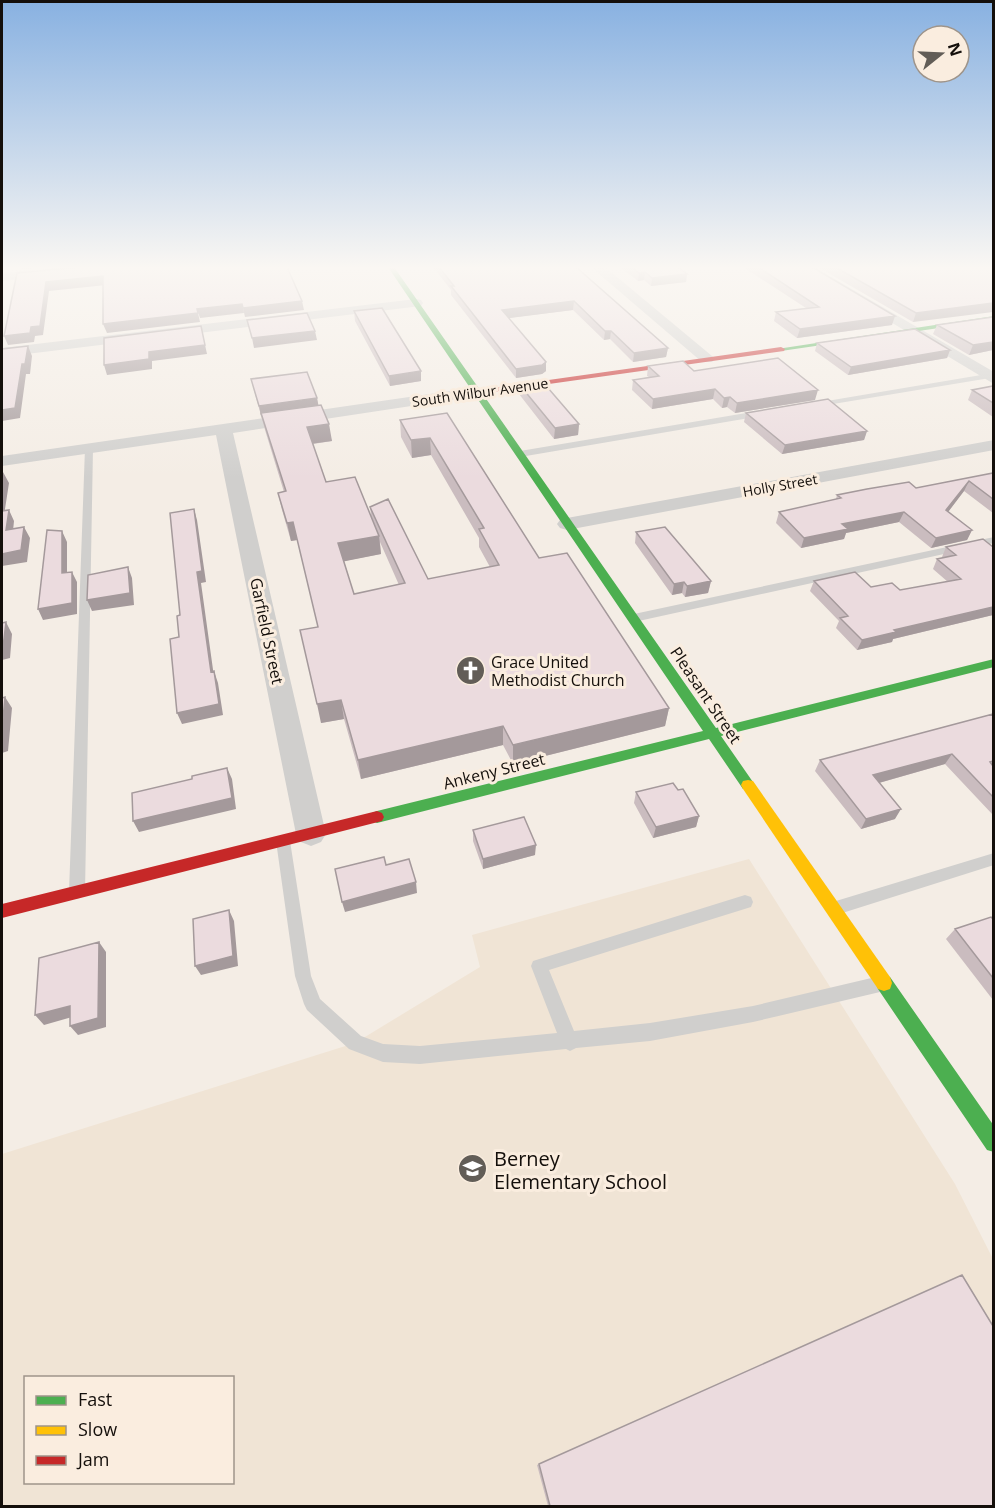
<svg xmlns="http://www.w3.org/2000/svg" width="995" height="1508" font-family="'Open Sans',sans-serif">
<rect width="100%" height="100%" fill="#f4ede5"/>
<path fill="#f0e4d5" fill-rule="evenodd" d="M749,859L955,1184L993,1259V1506H2V1154L355,1043L480,967L472,935ZM26,1378H232V1482H26Z"/>
<g fill="none" stroke-linecap="round" stroke-linejoin="round">
<path fill="#d0cfcd" fill-rule="evenodd" d="M987,374L991,376L990,378L815,407L811,405L815,403Z
M764,410L767,411V415L520,457L515,454L520,451Z
M89,445L93,448L85,892L82,897L77,899L72,897L69,892L85,448Z
M994,537V543L634,622L628,618L634,614Z
M283,835L288,837L290,841L311,976L320,999L361,1036L383,1044L420,1046L557,1033L531,966L533,961L745,895L751,897L753,902L751,907L549,970L574,1031L650,1023L753,1006L880,976L886,978L888,984L886,990L880,992L753,1022L650,1041L576,1048L570,1051L566,1049L420,1064L383,1062L349,1049L307,1010L304,1004L295,976L276,841L278,837Z
M994,853V865L836,915L830,913L828,908L830,903L836,901Z"/>
<path fill="#d0cfcd" fill-rule="evenodd" d="M67,267H111L105,271L2,281V273Z
M591,267H605L712,356L715,359L712,362H702Z
M799,267H814L994,372V384Z
M416,299L421,300L423,303L421,306L2,357V348Z
M478,387L486,392L484,395L233,433L326,834L321,842L311,846L301,842L296,834L216,435L2,466V456Z
M994,440V450L567,530L560,528L557,524L560,520L567,518Z"/>
<path fill="#4caf50" fill-rule="evenodd" d="M388,267H394L716,728L994,659V667L721,736L755,785L753,789H743L709,739L377,823L372,821L370,817L372,813L377,811L703,731Z
M994,316V320L781,351L777,349Z
M884,975L890,977L994,1126V1152L987,1150L878,989L876,983L878,977Z"/>
<path fill="#ffc107" fill-rule="evenodd" d="M748,780L753,781L890,977L892,983L890,989L884,991L878,989L743,789L741,785L743,781Z"/>
<path fill="#c62828" fill-rule="evenodd" d="M781,347L785,349L784,351L478,394L474,392L478,390Z
M377,811L382,813L384,817L382,821L2,918V904Z"/>
</g>
<path fill="#cabcbf" fill-rule="evenodd" d="M433,267H576L668,348L666,357L633,362L610,339L604,340L573,310L508,318L546,362V371L542,374L516,378L451,295V290Z
M620,267H678L687,274L686,282L651,286L644,280L638,281Z
M743,267H812L892,325L797,338L774,321L776,312L806,308Z
M818,267H993L913,322Z
M354,311L421,381L390,386L355,321Z
M993,317V350L969,355L933,334L937,325Z
M817,343L950,350L947,358L848,375L815,351Z
M648,366L694,371L815,400L735,413L727,407L722,408L713,399L652,409L632,390L633,380L649,377L647,376Z
M251,379L317,398L318,405L332,441L313,444L326,482L371,515L370,507L428,579L490,567L479,547V538L431,455L412,458L401,437L400,420L447,413L539,558L669,708L665,726L513,764L503,745L361,779L344,719L321,723L318,627L297,540L291,541L282,510L278,493L284,492L265,430ZM380,542L399,585L354,594L344,561L381,554Z
M519,384L579,424L578,435L554,439L519,394Z
M993,386V417L968,400L972,390Z
M746,413L867,431L864,440L782,454L744,422Z
M993,473V513L964,491L948,512L972,530L967,540L931,548L899,522L846,533L844,539L801,548L776,523L779,512L836,499L837,495L916,488Z
M636,532L711,581L708,593L685,597L682,593L672,595L635,543Z
M983,539L993,615L893,639L892,642L857,650L836,628L839,621L810,591L814,581L900,590L948,582L933,569L937,559L943,558L942,557L946,547Z
M993,714V815L945,764L879,783L895,819L861,829L815,771L820,760Z
M678,790L699,816L696,827L653,838L634,803L636,792Z
M473,830L535,855L483,869L473,841Z
M993,919V1000L946,939L955,929Z
M539,1464L993,1506H548L537,1465Z"/>
<path fill="#a4999b" d="M22,267H44L23,269Z
M645,272L644,280L638,281L639,273Z
M687,274L686,282L651,286L652,278Z
M103,276L106,285L49,291L43,335L35,336L34,342L8,345L4,336L31,327L46,282Z
M302,301L304,310L245,317L243,308Z
M574,301L573,310L502,319V310Z
M993,303V312L913,322L916,313Z
M242,304L244,313L200,318L197,309Z
M198,313L200,322L107,333L103,324Z
M895,316L892,325L797,338L800,329Z
M201,326L207,354L152,361V369L107,375L104,365L149,352Z
M315,331L317,340L254,348L252,338Z
M605,331H611L610,339L604,340Z
M993,342V350L969,355L973,345Z
M28,346L32,356L30,374H26L20,418L2,421V410L22,364Z
M668,348L666,357L633,362L634,353Z
M950,350L947,358L848,375L851,367Z
M546,362V371L542,374L516,378V369Z
M421,371V381L390,386L389,376Z
M715,389L713,399L652,409L653,399Z
M818,390L815,400L735,413L737,403Z
M730,397L727,407L722,408L724,398Z
M317,398L319,408L261,416L259,406Z
M329,424L332,441L310,444L307,427Z
M579,424L578,435L554,439L555,428Z
M867,431L864,440L782,454L785,445Z
M430,438L431,455L412,458L411,440Z
M3,472L9,483L3,522L2,520V484Z
M969,481L964,491L942,520L946,510Z
M194,509L197,520L206,582L201,583L215,684L211,672L197,572Z
M9,510L14,521L12,541L6,530Z
M904,512L899,522L846,533L844,539L801,548L804,538L842,524Z
M293,522L297,540L291,541L287,523Z
M24,527L30,538L27,562L2,566V554Z
M972,530L967,540L931,548L936,538Z
M62,531L67,542V584L62,573Z
M379,536L381,554L341,562L338,543Z
M128,567L132,578L134,605L92,611L87,600Z
M72,572L77,582V614L43,620L38,609Z
M711,581L708,593L685,597L687,586Z
M684,582L682,593L672,595L674,584Z
M993,607V615L893,639L892,642L857,650L862,640L894,630Z
M6,622L12,634L10,658L2,660V647Z
M214,671L218,683L223,715L182,724L177,713Z
M5,697L12,708L8,751L2,753V730Z
M341,700L344,719L321,723L317,704Z
M669,708L665,726L513,764V745Z
M503,726V745L361,779L358,760Z
M952,754L945,764L868,786L873,775Z
M227,768L232,779L236,809L139,832L133,821Z
M901,809L895,819L861,829L866,819Z
M699,816L696,827L653,838L656,827Z
M536,845L535,855L483,869V859Z
M416,882L417,893L345,912L342,902Z
M229,910L234,921L238,966L201,975L195,966Z
M99,942L106,952V1027L78,1035L70,1026Z
M2,975L3,977L2,996Z
M70,1006L79,1015L44,1025L35,1015Z"/>
<path fill="#ebdbde" stroke="#a4999b" stroke-width="1.5" d="M80,267H287L302,301L243,308L242,304L197,309L198,313L103,324V276L46,282L40,326L31,327L30,333L4,336L17,273Z
M439,267H576L668,348L634,353L611,331H605L574,301L502,310L546,362L542,365L516,369L451,286H454Z
M631,267H678L687,274L652,278L645,272L639,273Z
M758,267H812L895,316L800,329L776,312L819,307Z
M835,267H993V303L916,313Z
M382,308L421,371L389,376L354,311Z
M307,313L315,331L252,338L247,320Z
M993,317V342L973,345L937,325Z
M201,326L205,345L149,352V359L104,365V338Z
M915,329L950,350L851,367L817,343Z
M28,346L25,364H22L15,408L2,410V349Z
M778,358L818,390L737,403L730,397L724,398L715,389L653,399L633,380L659,376L648,366L683,361L694,371Z
M307,372L317,398L259,406L251,379Z
M542,381L579,424L555,428L519,384Z
M993,386V403L972,390Z
M828,399L867,431L785,445L746,413Z
M321,405L329,424L307,427L326,482L355,477L379,536L338,543L354,594L405,583L370,507L388,499L428,579L499,565L479,529L484,528L430,438L411,440L400,420L447,413L539,558L567,553L669,708L513,745L503,726L358,760L341,700L317,704L300,630L318,627L293,522L287,523L278,493L286,491L261,413Z
M993,473V499L969,481L946,510L972,530L936,538L904,512L842,524L848,529L804,538L779,512L841,498L837,495L867,489L909,482L916,488Z
M194,509L202,571L197,572L211,672L214,671L219,704L177,713L170,639L179,637L177,616L180,615L170,513Z
M9,510L6,530L24,527L21,550L2,554V511Z
M665,527L711,581L687,586L684,582L674,584L636,532Z
M47,530L62,531V573L72,572V603L38,609Z
M983,539L993,547V607L894,630L896,632L862,640L840,618L848,616L814,581L855,572L871,587L892,583L900,590L961,579L937,559L956,555L946,547Z
M128,567L130,593L87,600L88,575Z
M6,622L3,647H2V623Z
M5,697L2,730V698Z
M993,714V761L990,762L993,766V797L952,754L873,775L901,809L866,819L820,760Z
M227,768L232,798L133,821L132,793L192,779V776Z
M673,783L678,790L683,789L699,816L656,827L636,792Z
M524,817L536,845L483,859L473,830Z
M384,857L386,865L409,859L416,882L342,902L335,869Z
M229,910L233,956L195,966L193,919Z
M991,917L993,919V978L955,929Z
M99,942L98,1018L70,1026V1006L35,1015L39,958Z
M962,1275L993,1326V1506H550L539,1464Z"/>
<linearGradient id="sky" x2="0" y2="1"><stop stop-color="#88b1e1"/><stop offset="0.56" stop-color="#faf7f3"/><stop offset="1" stop-color="#faf7f3" stop-opacity="0"/></linearGradient>
<rect width="995" height="478" fill="url(#sky)"/>
<defs>
<symbol id="church-disc" viewBox="-11 -11 22 22"><circle r="9.5" fill="#625d57" stroke="#faeddf"/><path d="M-1.2-6h2.4v3.5h3.3v2.4h-3.3V6h-2.4V-.1h-3.3v-2.4h3.3Z" fill="#fff"/></symbol>
<symbol id="school-disc" viewBox="-11 -11 22 22"><circle r="9.5" fill="#625d57" stroke="#faeddf"/><path d="M0-5L7-2L0 1L-7-2ZM-4 1L0 2.5L4 1V4Q0 6-4 4Z" fill="#fff"/></symbol>
</defs>
<g fill-rule="evenodd">
<use href="#church-disc" x="454" y="654" width="33" height="33"/>
<use href="#school-disc" x="456" y="1152" width="33" height="33"/>
</g>
<g text-anchor="middle" dominant-baseline="central" stroke-width="6" stroke-linejoin="round" paint-order="stroke">
<g font-size="14" fill="#140f0b" stroke="#faeddf">
<text transform="translate(480 392) rotate(-8)">South Wilbur Avenue</text>
<text transform="translate(780 485) rotate(-10)">Holly Street</text>
</g>
<g font-size="16" fill="#140f0b" stroke="#faeddf">
<text transform="translate(267 631) rotate(78)">Garfield Street</text>
<text transform="translate(706 695) rotate(56)">Pleasant Street</text>
<text transform="translate(494 771) rotate(-14)">Ankeny Street</text>
</g>
<g font-size="16" fill="#140f0b" stroke="#faeddf" text-anchor="start">
<text x="491" y="662">Grace United<tspan x="491" dy="18">Methodist Church</tspan></text>
</g>
<g font-size="20" fill="#140f0b" stroke="#faeddf" text-anchor="start">
<text x="494" y="1158">Berney<tspan x="494" dy="23">Elementary School</tspan></text>
</g>
</g>
<rect width="995" height="1508" fill="none" stroke="#140f0b" stroke-width="6"/>
<rect x="24" y="1376" width="210" height="108" fill="#faeddf" stroke="#9e948a" stroke-width="1.5"/>
<rect x="36" y="1396" width="30" height="9" fill="#4caf50" stroke="#9e948a" stroke-width="1.5"/>
<text x="78" y="1406" font-size="18" fill="#140f0b">Fast</text>
<rect x="36" y="1426" width="30" height="9" fill="#ffc107" stroke="#9e948a" stroke-width="1.5"/>
<text x="78" y="1436" font-size="18" fill="#140f0b">Slow</text>
<rect x="36" y="1456" width="30" height="9" fill="#c62828" stroke="#9e948a" stroke-width="1.5"/>
<text x="78" y="1466" font-size="18" fill="#140f0b">Jam</text>
<g transform="translate(941 54) rotate(72)"><circle r="28" fill="#faeddf" stroke="#9e948a" stroke-width="1.5"/>
<path d="M0-4.5L10 22L0 15L-10 22Z" fill="#625d57"/>
<text y="-9" font-size="16" font-weight="bold" text-anchor="middle" fill="#140f0b">N</text>
</g>
</svg>
